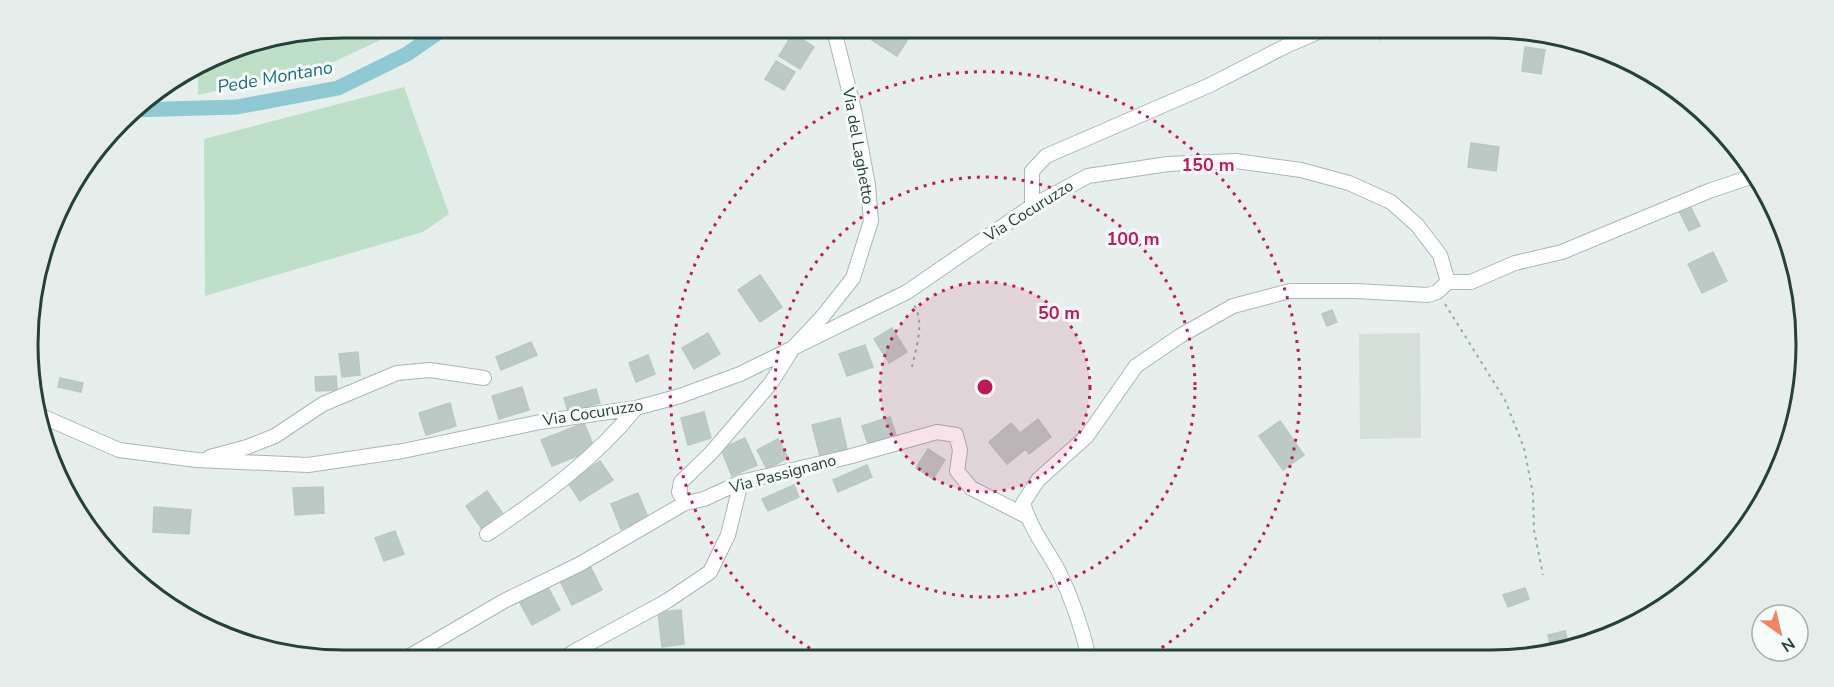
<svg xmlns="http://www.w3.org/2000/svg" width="1834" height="687" font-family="'Nunito Sans',sans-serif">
<rect width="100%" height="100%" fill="#e6efeb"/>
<path fill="#d4dfda" d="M1420,333L1421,438L1360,439L1359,334Z"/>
<path fill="#bfe0c8" d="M344,27H408L327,65L198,95V69L241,44Z
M1372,27H1402L1380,41Z
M404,87L449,214L423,232L205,296L204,139Z"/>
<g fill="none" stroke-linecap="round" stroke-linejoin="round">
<path stroke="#8ec9d4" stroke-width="15" d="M131,110L237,107L338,88L407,54L446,27"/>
</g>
<path fill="#bbcac4" stroke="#b8c9c2" stroke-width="1.5" d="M881,27H913L915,28L897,56L872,40Z
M793,33L814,47L800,69L779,56Z
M1525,47L1545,50L1541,74L1522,71Z
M776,61L795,72L784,90L765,79Z
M1471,143L1499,147L1496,171L1468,167Z
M1689,204L1700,226L1689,231L1678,209Z
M1787,251L1794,272L1791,274L1781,254Z
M1713,252L1727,281L1702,293L1688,264Z
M760,275L782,307L760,322L738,290Z
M1332,310L1337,322L1327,326L1322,314Z
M892,328L907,352L889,363L874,339Z
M708,333L720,354L694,369L682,348Z
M531,342L537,355L501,370L496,357Z
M865,345L873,367L847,376L839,354Z
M358,352L360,375L342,377L339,354Z
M648,355L655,374L636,382L629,363Z
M336,376L337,390L316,391L315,377Z
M60,378L83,383L81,392L58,387Z
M522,387L529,410L499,419L492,396Z
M596,389L600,403L568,412L564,398Z
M450,403L456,426L426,435L419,413Z
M704,412L711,438L688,445L681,418Z
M890,417L896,435L868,444L862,426Z
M840,418L847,449L820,456L812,425Z
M1038,419L1051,437L1029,454L1026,449L1007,464L989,442L1011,423L1020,433Z
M1280,421L1304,455L1283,470L1259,436Z
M584,423L595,449L552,466L541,440Z
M745,438L757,465L732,476L721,449Z
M778,439L788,458L767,469L757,450Z
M928,449L945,460L933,479L916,468Z
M600,461L613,480L580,501L568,483Z
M867,465L872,477L838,492L833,480Z
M794,485L799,497L768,511L762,499Z
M323,487L324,513L295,515L293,488Z
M487,491L503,514L482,529L466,506Z
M638,493L648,518L621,529L611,504Z
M154,507L191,510L189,534L153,532Z
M395,531L404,554L384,561L375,538Z
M589,564L602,590L572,605L559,579Z
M548,587L560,610L532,625L519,601Z
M1525,588L1529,599L1508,607L1503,595Z
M681,610L684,644L662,647L658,612Z
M1565,631L1569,646L1552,651L1548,635Z"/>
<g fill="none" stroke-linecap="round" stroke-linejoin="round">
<defs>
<path id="minor" d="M836,27V38L854,110L868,185L871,221L853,278L823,316L793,348L771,383L711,453L681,482L679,492L685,503L704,499L741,482L848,457L937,432L956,435L960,450L957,471L971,488L1026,516
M1032,206V171L1046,156L1210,85L1288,45L1330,27
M1448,282H1471L1515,263L1562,252L1709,191L1756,175
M37,414L119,450L197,460L308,465L403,451L540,422L636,408L680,396L740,374L907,292L1032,206L1088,176L1168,164L1236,161L1301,170L1349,183L1391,202L1417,225L1440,255L1448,282L1437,292L1428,295L1356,291H1290L1233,306L1180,336L1136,366L1087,436L1038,480L1023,503C1030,528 1046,548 1058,570C1072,598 1082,628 1089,658
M210,457L247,447L275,436L323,404L397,373L430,370L484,378
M487,534C541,498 595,459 636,408
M563,659L575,651L667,601L710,572L728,535L741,482
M403,660L504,601L580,564L685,503"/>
</defs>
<use href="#minor" stroke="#a8b8b2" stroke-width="16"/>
<path stroke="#86b3a5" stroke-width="2" stroke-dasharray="3 4.5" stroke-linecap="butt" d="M1445,304L1505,400L1524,448L1533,494L1534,530L1543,575
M912,367C916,348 925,322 914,305"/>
<use href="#minor" stroke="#fff" stroke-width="14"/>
</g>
<circle cx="985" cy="387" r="105" fill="#c2185b" fill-opacity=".12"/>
<g fill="none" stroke="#c2185b" stroke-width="3" stroke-dasharray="3 6">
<circle cx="985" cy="387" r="105"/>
<circle cx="985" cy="387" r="210"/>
<path d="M825 658A315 315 0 1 1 1147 657"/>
</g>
<g text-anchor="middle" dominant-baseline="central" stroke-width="6" stroke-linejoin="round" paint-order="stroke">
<g font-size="16" fill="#24423a" stroke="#f7fbf9">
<text transform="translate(858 146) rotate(80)">Via del Laghetto</text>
<text transform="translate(1029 211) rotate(-32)">Via Cocuruzzo</text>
<text transform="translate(593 413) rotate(-9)">Via Cocuruzzo</text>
<text transform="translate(783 474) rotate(-15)">Via Passignano</text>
</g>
<g font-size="18" font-style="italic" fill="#1c6f80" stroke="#f7fbf9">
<text transform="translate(275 77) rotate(-10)">Pede Montano</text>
</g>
</g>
<path d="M0 0H1834V687H0ZM344 38H1490A306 306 0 0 1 1796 344V344A306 306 0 0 1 1490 650H344A306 306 0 0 1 38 344V344A306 306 0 0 1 344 38Z" fill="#e6ecea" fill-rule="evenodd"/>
<path fill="none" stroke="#24423a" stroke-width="3" d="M344 38H1490A306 306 0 0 1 1796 344V344A306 306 0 0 1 1490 650H344A306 306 0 0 1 38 344V344A306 306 0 0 1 344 38Z"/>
<circle cx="985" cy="387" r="9" fill="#c2185b" stroke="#f7fbf9" stroke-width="3"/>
<g font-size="18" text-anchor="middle" font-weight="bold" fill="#c2185b" stroke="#f7fbf9" stroke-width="6" stroke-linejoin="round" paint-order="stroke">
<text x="1208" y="171">150 m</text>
<text x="1133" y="245">100 m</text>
<text x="1059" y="319">50 m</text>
</g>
<g transform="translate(1780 633) rotate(146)"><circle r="28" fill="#f7fbf9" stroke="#a3b1ad" stroke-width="1.5"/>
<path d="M0-4.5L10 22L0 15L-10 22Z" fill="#f4845f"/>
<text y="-9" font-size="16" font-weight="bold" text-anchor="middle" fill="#24423a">N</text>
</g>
</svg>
